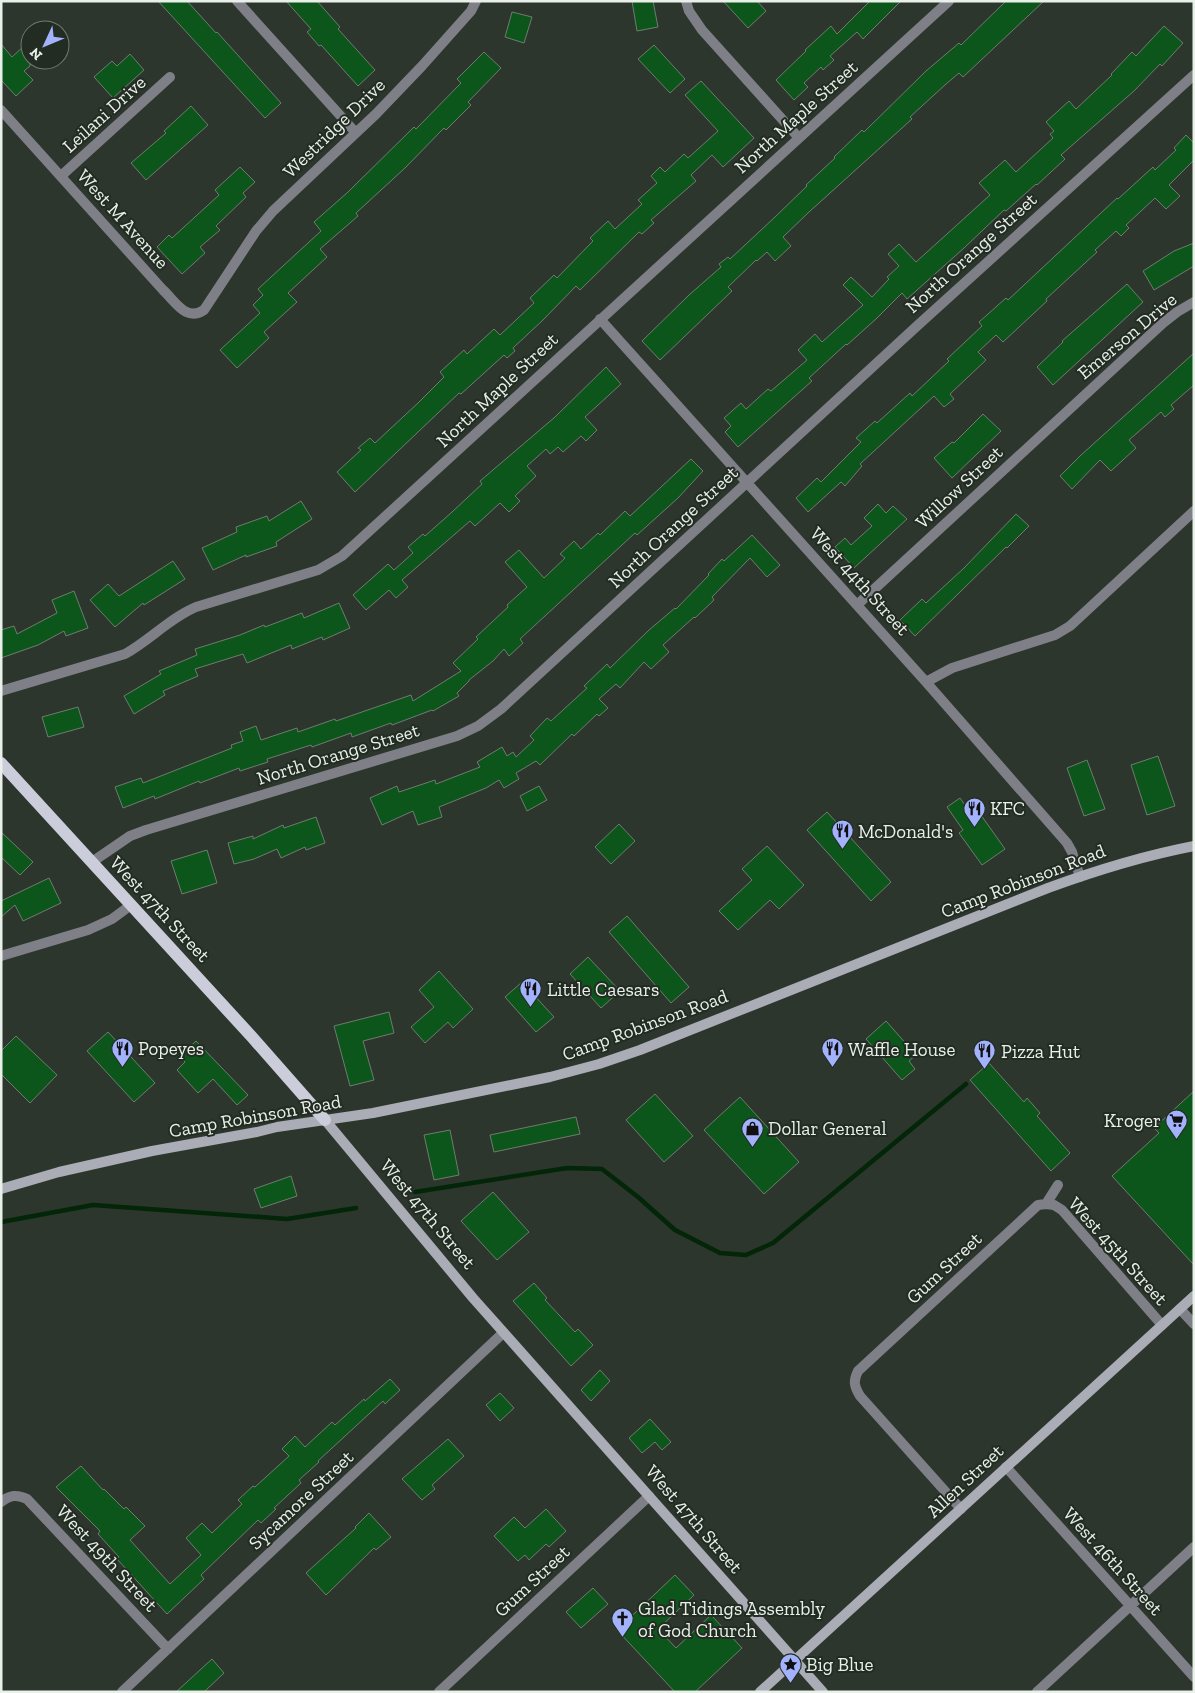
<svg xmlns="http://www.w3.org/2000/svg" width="1195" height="1693" font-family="'Zilla Slab',serif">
<rect width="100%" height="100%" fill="#2c362d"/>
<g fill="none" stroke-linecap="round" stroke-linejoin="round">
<path stroke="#022607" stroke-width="4.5" d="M415,1192L567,1168L602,1169L638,1197L675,1230L720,1253L746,1255L773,1243L966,1084
M1,1222L93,1205L287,1219L356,1208"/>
</g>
<path fill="#0c561b" stroke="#707b70" d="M158,1H187L216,33L217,32L281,103L265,118Z
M286,1H317L340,27L338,29L375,70L358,86L321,45L319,46L307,32L311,29Z
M632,1H653L658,27L637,31Z
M723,1H757L766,11L748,28Z
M870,1H901L863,39L857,32L830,56L834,60L823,70L821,67L804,83L808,87L794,100L776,80L806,51L805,50L831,26L837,34Z
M1006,1H1044L963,77L959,73L946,84L910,117L912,119L809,212L783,237L791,246L775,261L767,252L757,261L756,260L728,287L732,291L660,360L642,341L689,295L721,267L719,264L728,257L730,259L775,217L807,186L806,185L835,158L834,157L862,130L864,132L926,71L959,43L961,45Z
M512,12L532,17L524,43L505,37Z
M1164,26L1183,43L1162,66L1160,64L1134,91L1061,155L1065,159L1037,185L1036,184L1006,211L1004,210L964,248L907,299L902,293L876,319L847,345L846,344L809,378L812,381L738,447L725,432L731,426L724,418L741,403L746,409L768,389L771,391L807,360L798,350L815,334L822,342L863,305L843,285L851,277L872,297L889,279L887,277L899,266L888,254L899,244L916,262L990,195L979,183L1005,160L1016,172L1053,138L1050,134L1054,131L1046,122L1069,101L1076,109L1112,75L1111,74L1132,52L1136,56Z
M1,44L12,57L24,46L30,52V66L24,71L33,80L16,96L1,80Z
M654,45L685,79L670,93L638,59Z
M484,52L501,68L468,102L471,105L446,130L444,128L405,168L356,213L358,216L320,249L327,257L288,293L297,302L264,332L269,338L237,368L220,350L260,313L253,305L263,295L258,289L321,231L314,222L348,192L414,127L416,129L461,83L457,79Z
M130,54L144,70L113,98L94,77L112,61L117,66Z
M701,81L754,138L723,167L712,155L691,175L696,181L651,220L654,223L642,234L639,232L580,290L576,286L543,320L513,348L515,351L507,358L504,355L461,394L459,393L355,492L337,472L361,450L358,448L370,438L375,443L418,403L444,377L440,372L464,350L467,354L494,329L500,335L534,303L530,298L554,275L557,278L593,241L590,238L608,221L615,229L642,204L638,200L657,183L651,176L660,167L665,172L684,154L688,158L718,131L685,95Z
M191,106L208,125L146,180L131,163L166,133L164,131Z
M1186,135L1194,143V160L1169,185L1180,196L1166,209L1155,198L1126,225L1129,228L1121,236L1116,231L1095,250L1097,252L1046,299L1047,301L1003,342L996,335L978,352L986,360L950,394L954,399L944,407L934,396L860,464L862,466L845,486L841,482L808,512L796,498L817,478L821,482L861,442L856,438L875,421L877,423L910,393L912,396L949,361L947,359L982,326L979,322L1006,298L1008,300L1117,198L1118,199L1153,167L1155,170L1176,150L1174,148Z
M240,167L255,182L243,193L246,197L216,226L220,230L200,247L205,253L182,274L157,247L169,235L172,238L219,195L215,190Z
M1194,243V266L1154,290L1143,271L1174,251Z
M1127,284L1143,302L1053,385L1037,367L1063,342L1062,341Z
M1194,353V385L1171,405L1174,409L1165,417L1161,412L1129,440L1136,448L1111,471L1100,460L1072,489L1060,476L1080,456Z
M606,367L621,384L585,417L597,430L586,441L581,436L563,452L558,447L550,454L546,449L527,466L536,476L515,496L520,501L509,512L500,503L475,526L470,521L402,580L408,587L396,598L389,590L366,610L353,595L388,564L394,570L413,553L408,547L423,534L425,536L452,512L482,484L480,481L555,417Z
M983,414L1001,431L952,478L934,458L952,442L954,443Z
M691,459L703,471L678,498L637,535L635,533L520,639L523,643L509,656L504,649L493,661L469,680V681L457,693L459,696L433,711L432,710L392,725L391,723L352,737L351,733L312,747L311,745L267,759L268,762L240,771L239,768L200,783L199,781L155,799L154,796L123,808L115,787L141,778L143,783L232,748L231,745L243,741L240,732L256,726L261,740L297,728L298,732L335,719L336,721L411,695L413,701L461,671L453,663L478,639L476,637L508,607L507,605L527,587L505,562L519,550L544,578L565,558L560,554L574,541L581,549L598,533L600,535L625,511L630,516Z
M301,501L312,519L276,542L277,546L246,557V555L213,570L202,548L237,532L236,527L267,516L269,521Z
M878,504L886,513L893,506L907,519L854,568L835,547L845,538L851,545L872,526L864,518Z
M1016,514L1029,526L1007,548L1006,547L915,636L900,620L922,599L926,603L964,568Z
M752,535L780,565L767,577L750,558L712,597L714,600L695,618L694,617L663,645L669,652L651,669L644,662L620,688L616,684L599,699L608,708L599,716L597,714L574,736L572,734L540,765L536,761L516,773L519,779L504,788L499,780L486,788L439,807L442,817L418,825L413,811L382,825L370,798L397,786L399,792L435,780L436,784L480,767L477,762L502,747L507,756L513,752L516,757L534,740L530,736L547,718L551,721L587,688L584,686L607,664L610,668L649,630L675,608L676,609L709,575L708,574L722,559L724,561Z
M173,561L185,579L144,605L143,603L115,627L90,600L108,584L119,596Z
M74,591L88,628L66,636L64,631L38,645L1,658V630L14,626L17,634L57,613L52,600Z
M339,603L350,628L323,640L322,637L292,649L291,645L247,663L243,654L195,669L198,676L163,691L165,695L134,714L124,696L161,674L159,671L197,655L195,649L240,635L264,625L265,627L302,613L304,618Z
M78,707L84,727L48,737L42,717Z
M1158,756L1175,806L1147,815L1131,765Z
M1087,760L1105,809L1084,816L1067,768Z
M539,786L547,800L527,811L520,796Z
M960,798L965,805L971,801L1005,849L982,865L959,833L963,830L947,807Z
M827,812L891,882L871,901L807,830Z
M316,817L325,843L306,850L305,847L281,858L277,849L254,859L234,864L228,843L253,836V839L283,825L284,828Z
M619,824L635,841L611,864L595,847Z
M1,832L33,862L20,875L1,857Z
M767,846L804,885L779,909L770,900L738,930L719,911L752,880L742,869Z
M207,850L217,883L182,894L171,861Z
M49,878L61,903L23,921L15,905L1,917V901Z
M627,916L689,987L671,1003L609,932Z
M588,957L620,991L601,1008L570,974Z
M439,971L473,1009L453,1028L448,1022L425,1043L411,1027L434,1007L419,990Z
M522,982L554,1017L536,1032L505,997Z
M389,1012L394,1033L363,1041L374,1080L350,1086L334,1026Z
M886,1021L916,1055L909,1061L915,1069L902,1080L866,1039Z
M108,1032L155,1083L134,1102L87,1051Z
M16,1036L57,1075L30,1103L1,1074V1051Z
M196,1041L248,1095L237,1105L213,1079L198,1093L177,1070L185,1062L180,1056Z
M989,1063L1024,1102L1027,1098L1040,1113L1037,1116L1070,1153L1051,1171L970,1080Z
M1194,1091V1265L1112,1176L1159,1133L1154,1128Z
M655,1094L693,1136L664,1162L626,1120Z
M740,1097L799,1162L764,1194L704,1130Z
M576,1117L580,1134L494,1152L490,1135Z
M450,1130L459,1175L434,1180L424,1135Z
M291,1176L297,1196L261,1208L254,1189Z
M493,1192L529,1232L497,1260L461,1221Z
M534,1283L547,1298L545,1300L575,1332L578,1329L593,1345L571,1366L513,1301Z
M600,1370L610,1381L591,1401L581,1390Z
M390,1379L400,1390L385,1404L383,1401L318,1461L319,1462L299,1480L301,1483L274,1508L276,1509L261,1523L258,1520L201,1575L204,1579L167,1614L117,1559L119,1557L98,1534L100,1531L56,1487L81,1466L103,1490L104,1489L124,1509L126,1507L145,1526L130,1540L170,1584L201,1555L186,1538L202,1523L212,1533L242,1504L238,1500L253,1486L255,1487L289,1456L282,1449L295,1436L305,1447L332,1422L335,1425L364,1399L365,1401Z
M500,1393L514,1408L500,1421L486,1405Z
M650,1419L671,1442L662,1450L655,1442L642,1453L629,1438Z
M448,1439L464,1456L432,1485L435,1489L422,1500L402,1479Z
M546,1509L566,1531L549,1547L546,1544L529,1560L525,1555L518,1561L494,1536L514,1517L525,1528Z
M369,1513L391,1537L376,1550L374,1548L326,1595L306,1573L356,1528L355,1527Z
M675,1575L694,1595L658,1629L676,1648L711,1615L742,1648L695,1692H675L617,1630Z
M593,1588L608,1604L581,1628L566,1612Z
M212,1659L224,1673L204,1692H176Z"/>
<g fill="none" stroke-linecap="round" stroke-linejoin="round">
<path stroke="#7f8087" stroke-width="10" d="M237,1L356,133
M686,1L689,11L702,30L799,138
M1,110L163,290C176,302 186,322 204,310L256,231L273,211L376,114L422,66L471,11L476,1
M61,176L170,77
M600,319L926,682L1067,843L1072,852L1080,877
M857,605L1163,323L1177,312L1194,302
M926,682L952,668L1055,635L1070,626L1194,511
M1,691L125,654C150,640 170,618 196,607L318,570L342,556L949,1
M92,862L130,836L146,830L457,736L478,726L501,709L917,326L1194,75
M1,956L88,930L112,919L131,905
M1046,1204L1054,1205L1062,1210L1162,1325
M1180,1309L1194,1324
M1006,1467L1194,1677
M1,1502C10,1495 17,1494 27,1499L168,1649
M961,1509L860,1396C854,1386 853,1381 858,1371L1038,1205L1046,1204L1058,1185
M122,1692L503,1333
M439,1692L649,1496
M1037,1692L1194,1547"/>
<path stroke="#aaacb6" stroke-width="10" d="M325,1120L473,1298L823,1692
M1,1189L59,1172L152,1151L257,1132L277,1127L373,1113L550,1077L599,1064L640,1050L1048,888C1097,870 1142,856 1194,846
M760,1692L1194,1296"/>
<path stroke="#cbceda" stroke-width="12" d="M1,763L252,1037L325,1120"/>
</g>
<defs>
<symbol id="restaurant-pin" viewBox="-11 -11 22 30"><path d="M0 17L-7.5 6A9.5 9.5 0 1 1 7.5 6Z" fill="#a3b2fd" stroke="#232c23"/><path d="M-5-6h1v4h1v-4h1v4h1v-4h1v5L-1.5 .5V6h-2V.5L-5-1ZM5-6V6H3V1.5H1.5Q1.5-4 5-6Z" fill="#111"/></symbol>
<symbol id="supermarket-pin" viewBox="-11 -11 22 30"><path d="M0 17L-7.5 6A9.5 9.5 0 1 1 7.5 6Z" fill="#a3b2fd" stroke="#232c23"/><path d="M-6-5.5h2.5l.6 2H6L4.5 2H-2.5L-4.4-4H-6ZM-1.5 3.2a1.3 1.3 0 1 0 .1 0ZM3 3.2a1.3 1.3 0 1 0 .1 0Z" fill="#111"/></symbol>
<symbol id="shop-pin" viewBox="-11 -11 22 30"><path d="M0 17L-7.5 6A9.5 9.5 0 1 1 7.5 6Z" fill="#a3b2fd" stroke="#232c23"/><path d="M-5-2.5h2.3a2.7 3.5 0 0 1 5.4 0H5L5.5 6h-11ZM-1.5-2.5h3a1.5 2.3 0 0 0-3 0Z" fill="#111"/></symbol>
<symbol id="church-pin" viewBox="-11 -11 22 30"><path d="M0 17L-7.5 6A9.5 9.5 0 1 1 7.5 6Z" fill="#a3b2fd" stroke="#232c23"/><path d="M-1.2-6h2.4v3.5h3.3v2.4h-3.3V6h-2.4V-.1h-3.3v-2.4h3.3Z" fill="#111"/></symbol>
<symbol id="sight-pin" viewBox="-11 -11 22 30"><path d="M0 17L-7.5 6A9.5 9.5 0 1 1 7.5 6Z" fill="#a3b2fd" stroke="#232c23"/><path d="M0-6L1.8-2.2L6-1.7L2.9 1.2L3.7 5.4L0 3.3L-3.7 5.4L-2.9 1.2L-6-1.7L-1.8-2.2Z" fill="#111"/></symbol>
</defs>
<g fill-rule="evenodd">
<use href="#restaurant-pin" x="962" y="796" width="25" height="34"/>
<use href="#restaurant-pin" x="830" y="818" width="25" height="34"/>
<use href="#restaurant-pin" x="518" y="976" width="25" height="34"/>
<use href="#restaurant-pin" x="110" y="1036" width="25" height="34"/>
<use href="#restaurant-pin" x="820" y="1036" width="25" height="34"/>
<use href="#restaurant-pin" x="972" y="1038" width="25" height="34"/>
<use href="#supermarket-pin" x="1164" y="1108" width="25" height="34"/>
<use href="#shop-pin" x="740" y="1116" width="25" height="34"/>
<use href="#church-pin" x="610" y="1606" width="25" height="34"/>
<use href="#sight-pin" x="778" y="1652" width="25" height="34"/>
</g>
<g text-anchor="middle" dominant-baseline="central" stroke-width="4" stroke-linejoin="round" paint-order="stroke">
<g font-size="19" fill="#e9f0e9" stroke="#232c23">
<text transform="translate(104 114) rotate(-42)">Leilani Drive</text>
<text transform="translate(796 117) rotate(-42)">North Maple Street</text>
<text transform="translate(334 128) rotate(-44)">Westridge Drive</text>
<text transform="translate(123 219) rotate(48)">West M Avenue</text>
<text transform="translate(971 253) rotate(-42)">North Orange Street</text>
<text transform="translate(1127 336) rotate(-40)">Emerson Drive</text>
<text transform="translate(497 390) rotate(-43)">North Maple Street</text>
<text transform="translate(959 487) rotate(-43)">Willow Street</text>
<text transform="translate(673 527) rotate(-43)">North Orange Street</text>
<text transform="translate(860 581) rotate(48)">West 44th Street</text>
<text transform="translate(338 754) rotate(-17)">North Orange Street</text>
<text transform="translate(1023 881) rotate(-21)">Camp Robinson Road</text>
<text transform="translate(160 909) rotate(47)">West 47th Street</text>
<text transform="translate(645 1025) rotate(-20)">Camp Robinson Road</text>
<text transform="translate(255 1116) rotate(-10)">Camp Robinson Road</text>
<text transform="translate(428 1214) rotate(50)">West 47th Street</text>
<text transform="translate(1118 1251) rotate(48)">West 45th Street</text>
<text transform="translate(944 1268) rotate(-43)">Gum Street</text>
<text transform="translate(965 1481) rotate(-43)">Allen Street</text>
<text transform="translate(301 1500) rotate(-43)">Sycamore Street</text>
<text transform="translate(694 1519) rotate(49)">West 47th Street</text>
<text transform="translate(107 1558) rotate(47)">West 49th Street</text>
<text transform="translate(1113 1561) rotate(48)">West 46th Street</text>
<text transform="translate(532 1581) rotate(-43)">Gum Street</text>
</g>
<g font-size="19" fill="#e9f0e9" stroke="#232c23" text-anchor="start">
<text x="990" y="808">KFC</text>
<text x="858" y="831">McDonald's</text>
<text x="547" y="989">Little Caesars</text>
<text x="138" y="1048">Popeyes</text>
<text x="848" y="1049">Waffle House</text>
<text x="1001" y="1051">Pizza Hut</text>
<text x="1161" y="1120" text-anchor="end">Kroger</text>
<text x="768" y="1128">Dollar General</text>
<text x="638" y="1608">Glad Tidings Assembly<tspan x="638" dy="22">of God Church</tspan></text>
<text x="806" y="1664">Big Blue</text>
</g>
</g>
<rect width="1195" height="1693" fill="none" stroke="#e9f0e9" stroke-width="5"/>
<g transform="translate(45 45) rotate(226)"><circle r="24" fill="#232c23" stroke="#727a72"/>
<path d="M0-4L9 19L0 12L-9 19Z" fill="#a3b2fd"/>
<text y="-8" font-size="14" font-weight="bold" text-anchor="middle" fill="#e9f0e9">N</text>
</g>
</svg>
